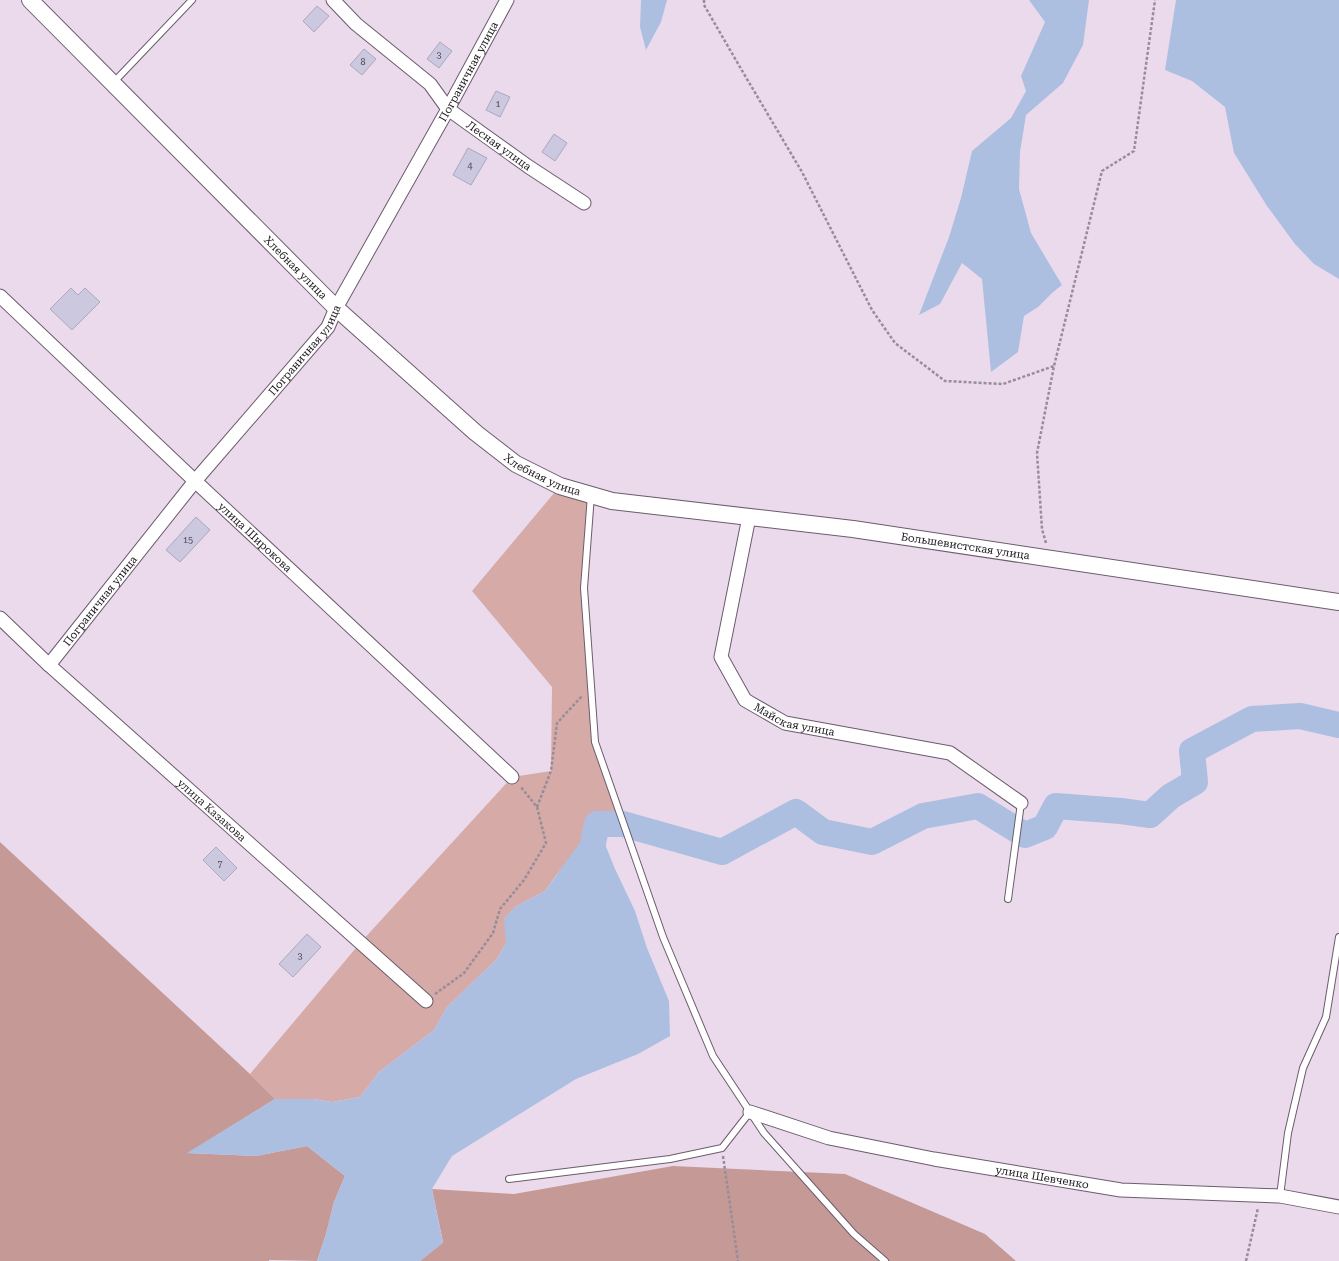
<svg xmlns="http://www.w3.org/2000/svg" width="1339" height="1261" font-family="'Roboto Serif',serif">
<rect width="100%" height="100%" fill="#ebdaec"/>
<path fill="#d6aaa7" d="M560,486L591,495L584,588L595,741L623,824H597L554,878L545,891L515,907L506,943L497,959L447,1007L434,1030L379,1072L360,1097L332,1102L313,1099H275L250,1074L361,942L512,777L551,771L552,687L472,591Z"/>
<path fill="#c59996" d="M0,842L250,1074L275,1099L188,1153L256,1156L307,1146L345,1176L334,1202L326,1234L317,1261L269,1260V1261H0Z
M673,1166L845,1174L985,1234L1016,1261H420L443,1242L432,1189L514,1194Z"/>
<path fill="#adbfe1" d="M641,0H667L661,22L646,50L640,27Z
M1029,0H1089L1083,45L1063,83L1026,115L1020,152L1019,189L1031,233L1062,285L1052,293L1038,307L1024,316L1018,352L991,372L982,279L962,263L940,304L919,315L949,237L961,198L972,151L1011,118L1026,91L1021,76L1045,22Z
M1176,0H1339V279L1314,264L1295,244L1267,206L1234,153L1225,107L1192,81L1165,70Z
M597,824L615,869L635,911L647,948L669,1001L670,1036L638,1054L576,1079L452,1156L432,1189L443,1243L420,1261H317L326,1234L334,1202L345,1176L307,1146L256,1156L187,1153L275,1099H313L332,1102L360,1097L379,1072L434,1030L447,1007L497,959L506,943L504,918L515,907L545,891L579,844Z"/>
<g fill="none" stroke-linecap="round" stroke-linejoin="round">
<path stroke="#adbfe1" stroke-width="26" d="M590,857L597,824H623L722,852L796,812L823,832L872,842L923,816L978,806L1025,835L1045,827L1056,806L1121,811L1150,815L1171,796L1195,782L1192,751L1252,719L1300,716L1339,725"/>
</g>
<path fill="#ccc8df" stroke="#aba7bd" d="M317,6L329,16L314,32L303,21Z
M440,42L452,51L439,68L427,59Z
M364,49L376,59L362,75L350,65Z
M496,91L510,97L500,117L486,110Z
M554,134L567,143L555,161L542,152Z
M468,148L487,158L471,185L453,175Z
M71,288L78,295L85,288L100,302L72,330L50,309Z
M196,517L210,530L180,562L166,550Z
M216,847L237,868L224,881L203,860Z
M307,934L321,947L293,977L279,964Z"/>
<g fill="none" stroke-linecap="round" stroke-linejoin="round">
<defs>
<path id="service" d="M113,83L192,0
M591,495L584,588L595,742L663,937L713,1056L764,1133L854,1234L885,1261
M1008,899L1021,803
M509,1179L670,1159L722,1148L750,1112
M1280,1196L1288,1133L1303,1068L1326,1017L1339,937"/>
<g id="minor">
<path id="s1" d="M333,0L356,24L430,84L448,109L529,167L584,203"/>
<path id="s2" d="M0,296L195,481L512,777"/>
<path id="s3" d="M749,517L721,657L745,700L785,723L950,753L1021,803"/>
<path id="s4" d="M0,618L49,665L426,1001"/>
<path id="s5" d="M49,665L195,481L328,327L336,308L448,109L507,0"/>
<path id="s6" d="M750,1112L829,1138L934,1159L1121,1190L1280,1196L1339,1207"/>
</g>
<g id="tertiary">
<path id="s7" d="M30,0L336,308L476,433L516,464L560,486L612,501L853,529L1339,602"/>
</g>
</defs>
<use href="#service" stroke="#6b5c6c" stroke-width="8"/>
<use href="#minor" stroke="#6b5c6c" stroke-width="15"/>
<use href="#tertiary" stroke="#6b5c6c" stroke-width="18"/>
<path stroke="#988c99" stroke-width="2.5" stroke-dasharray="3 2" stroke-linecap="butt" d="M704,0V5L744,74L802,172L872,310L895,343L945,381L1003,384L1054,366
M1046,543L1042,529L1037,453L1054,366L1102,171L1134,151L1155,0
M537,807L551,771L557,723L582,696
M435,994L464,973L493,933L500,909L524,880L546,843L537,807L520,786
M723,1156L738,1261
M1246,1261L1258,1208"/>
<use href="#service" stroke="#fff" stroke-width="6"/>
<use href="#minor" stroke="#fff" stroke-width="13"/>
<use href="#tertiary" stroke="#fff" stroke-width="16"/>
</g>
<g text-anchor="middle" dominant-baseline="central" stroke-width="3.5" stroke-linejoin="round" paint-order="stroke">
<g font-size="9" fill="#49434e">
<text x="439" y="55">3</text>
<text x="363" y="62">8</text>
<text x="498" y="104">1</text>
<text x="470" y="166">4</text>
<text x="188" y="540">15</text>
<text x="220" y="864">7</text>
<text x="300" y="956">3</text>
</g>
<g font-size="11" fill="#1d171d" stroke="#ebdaec">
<text stroke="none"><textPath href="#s5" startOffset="730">Пограничная улица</textPath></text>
<text stroke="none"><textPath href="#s1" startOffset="222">Лесная улица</textPath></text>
<text stroke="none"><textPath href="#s7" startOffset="377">Хлебная улица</textPath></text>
<text stroke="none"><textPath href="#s5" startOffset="406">Пограничная улица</textPath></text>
<text stroke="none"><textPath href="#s7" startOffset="701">Хлебная улица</textPath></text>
<text stroke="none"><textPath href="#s2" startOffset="351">улица Широкова</textPath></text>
<text stroke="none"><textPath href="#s7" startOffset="1132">Большевистская улица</textPath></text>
<text stroke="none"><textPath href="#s5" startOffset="82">Пограничная улица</textPath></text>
<text stroke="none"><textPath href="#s3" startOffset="246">Майская улица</textPath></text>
<text stroke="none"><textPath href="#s4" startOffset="286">улица Казакова</textPath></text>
<text stroke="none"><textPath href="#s6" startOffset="300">улица Шевченко</textPath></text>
</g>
</g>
</svg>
